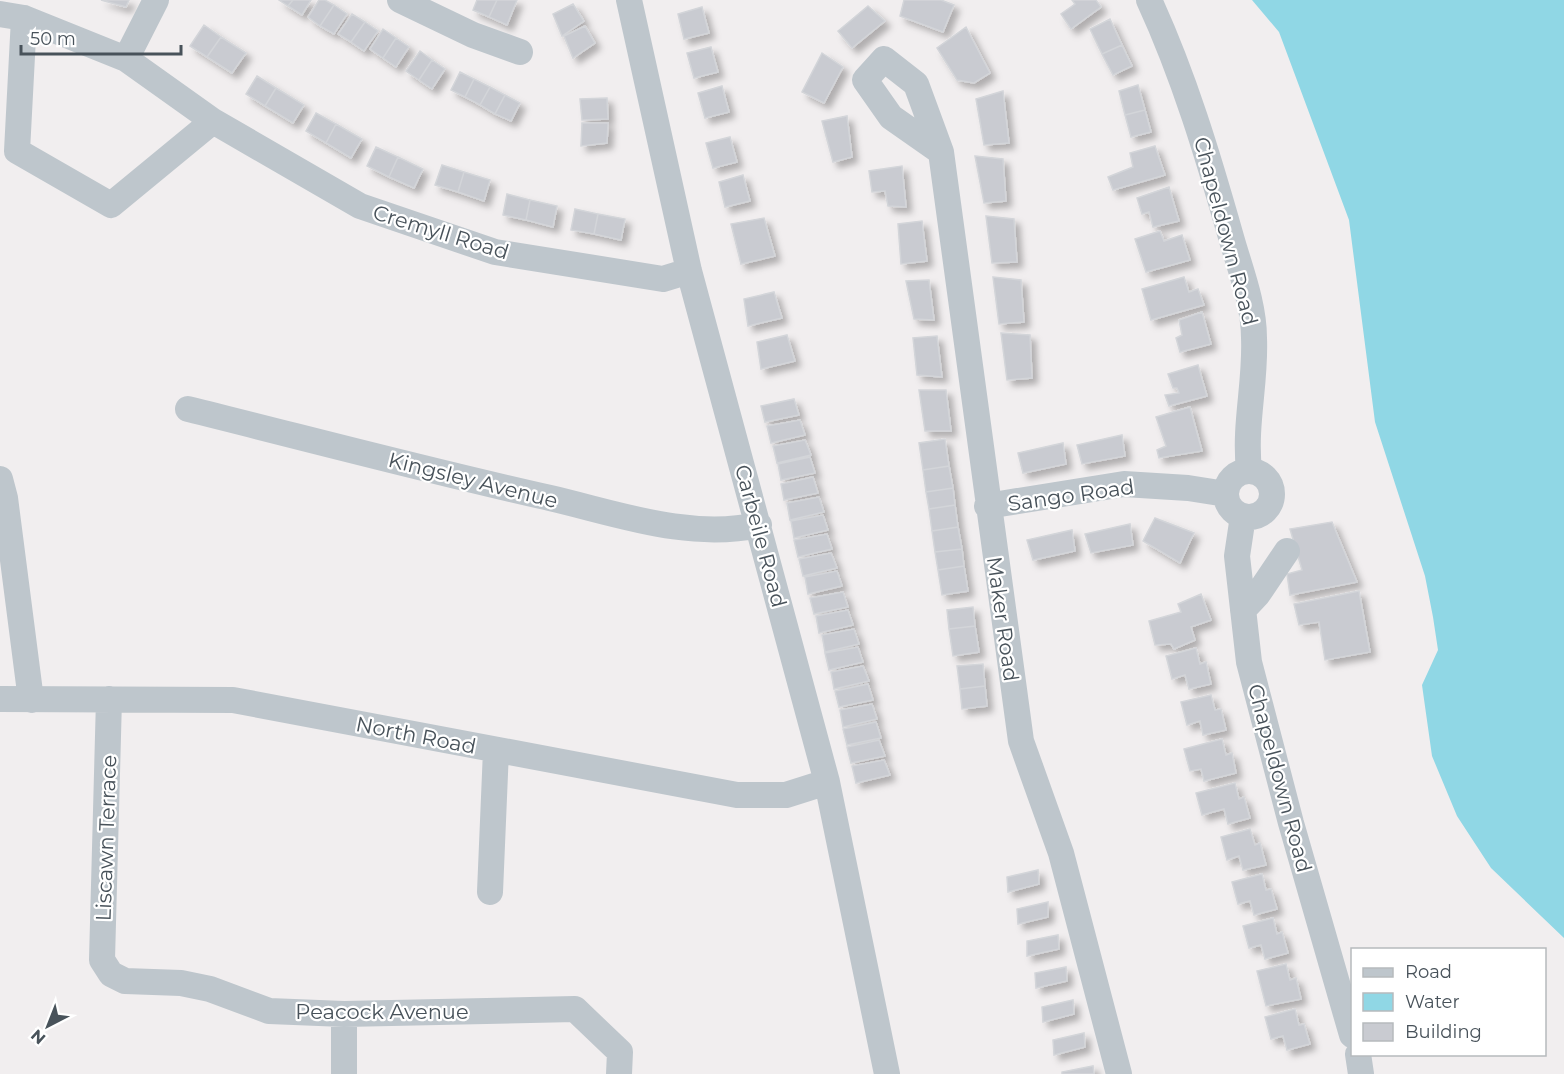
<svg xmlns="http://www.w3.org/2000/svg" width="1564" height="1074" font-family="Montserrat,sans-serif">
<defs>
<filter id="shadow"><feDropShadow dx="5.5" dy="5.5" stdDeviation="3" flood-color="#0004"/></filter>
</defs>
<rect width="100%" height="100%" fill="#f1eeef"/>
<path fill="#90d7e5" d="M1252,0H1564V938L1491,868L1457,816L1432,756L1422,685L1438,650L1433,617L1425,576L1375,422L1349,220L1279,32Z"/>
<path fill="#c9cbd1" stroke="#d3d5d9" stroke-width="1.5" filter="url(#shadow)" d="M101,0H129L126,7Z
M279,0H293L288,6Z
M293,0H311L302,15L288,6Z
M319,0H325L334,5L320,26L308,17Z
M477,0H497L489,17L473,10Z
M497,0H517L507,25L489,17Z
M904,0H941L954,5L943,32L900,16Z
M1072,0H1096L1101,7L1071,29L1061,14L1075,4Z
M573,4L584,21L562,36L553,14Z
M334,5L347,14L334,34L320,26Z
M868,6L885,21L852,48L838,31Z
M702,7L709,33L684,39L678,14Z
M352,14L365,22L351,42L338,34Z
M1110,19L1122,45L1102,54L1090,29Z
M365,22L378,31L364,51L351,42Z
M204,25L221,37L207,57L190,46Z
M585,26L595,43L573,58L564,36Z
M966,27L990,73L974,83L957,80L937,48Z
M383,29L396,38L383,58L370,49Z
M221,37L246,53L232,73L207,57Z
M396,38L409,47L396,67L383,58Z
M1122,45L1132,66L1113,75L1102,54Z
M711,47L718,72L694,78L687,53Z
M420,51L432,60L419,80L406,71Z
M822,53L843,67L824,103L802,92Z
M432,60L445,69L432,89L419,80Z
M460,72L474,79L465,97L451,90Z
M257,76L276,88L265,106L246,94Z
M474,79L490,87L480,105L465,97Z
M1138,85L1145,110L1125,115L1119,91Z
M722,86L729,112L705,118L698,93Z
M490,87L505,95L495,114L480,105Z
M276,88L304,105L293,123L265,106Z
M1003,91L1009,143L984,145L976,99Z
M505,95L520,103L511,121L495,114Z
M607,98L608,119L582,120L580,99Z
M1145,110L1151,132L1131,137L1125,115Z
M316,113L336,124L326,143L306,131Z
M847,116L852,157L833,162L822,121Z
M582,123H608L607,143L581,146Z
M336,124L362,139L351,158L326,143Z
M730,137L737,162L713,168L706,143Z
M1155,146L1165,175L1113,190L1108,177L1133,167L1130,153Z
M376,147L398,157L389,177L367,166Z
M975,156L1003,159L1006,201L984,203Z
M398,157L423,169L414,188L389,177Z
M442,165L464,172L458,192L435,185Z
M902,166L906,207L888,206L885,191L872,192L869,171Z
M464,172L490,180L484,201L458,192Z
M743,175L750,201L725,207L719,182Z
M1169,187L1179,221L1153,227L1149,212L1142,214L1137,198Z
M507,194L530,200L526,220L503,215Z
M530,200L557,206L553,227L526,220Z
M575,209L598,214L594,234L571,230Z
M598,214L625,219L621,240L594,234Z
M986,216L1014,219L1017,262L992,263Z
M764,218L775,256L741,264L731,224Z
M922,221L927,261L901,264L898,224Z
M1160,231L1164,241L1182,235L1190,260L1146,272L1135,239Z
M993,277L1021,280L1024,322L999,324Z
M1184,277L1189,292L1198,289L1204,305L1151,320L1142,289Z
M929,280L934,320L914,319L906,281Z
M774,292L782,318L748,326L744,299Z
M1202,312L1211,344L1180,352L1176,338L1182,335L1179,320Z
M1001,333L1030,335L1032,378L1007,380Z
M787,335L795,361L761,369L757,342Z
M937,336L942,377L917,375L913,338Z
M1198,365L1207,396L1169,406L1165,395L1179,393L1177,388H1173L1168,374Z
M919,390H946L951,431H925Z
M794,399L799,415L765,422L761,406Z
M1190,407L1202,451L1159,458L1157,450L1166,446L1156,417Z
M800,420L805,435L771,443L767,426Z
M1122,435L1125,456L1082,464L1077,445Z
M945,439L949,466L923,470L919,443Z
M805,440L811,455L777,463L773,446Z
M1063,443L1066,464L1023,473L1018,453Z
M810,457L815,473L781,480L778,464Z
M949,466L953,488L926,492L923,470Z
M813,477L818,493L784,500L781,484Z
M953,488L955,505L929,509L926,492Z
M819,497L824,512L790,520L787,503Z
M955,505L958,527L932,531L929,509Z
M823,515L828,530L794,538L791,521Z
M1155,518L1194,533L1180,563L1143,541Z
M1332,522L1357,582L1290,595L1287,574L1302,570L1290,529Z
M1130,524L1133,545L1091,553L1085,534Z
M958,527L962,549L935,552L932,531Z
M1072,530L1075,551L1033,560L1027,540Z
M827,534L832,549L798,557L794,540Z
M962,549L964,566L938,570L935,552Z
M831,553L837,568L803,576L799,559Z
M964,566L968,591L942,595L938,570Z
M837,571L842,586L808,594L805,577Z
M1359,591L1370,652L1325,660L1319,622L1299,625L1294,604Z
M843,592L848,607L814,614L810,598Z
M1201,594L1211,620L1191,627L1195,640L1174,649L1171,644L1155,645L1149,621L1181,612L1178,604Z
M973,607L975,626L949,629L947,610Z
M848,610L853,625L819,633L816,616Z
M975,626L979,652L953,656L949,629Z
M854,629L859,644L825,652L822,635Z
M858,647L863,662L829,670L825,653Z
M1196,648L1200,664L1206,662L1211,684L1189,689L1185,675L1172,679L1166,656Z
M983,664L985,686L960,689L957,666Z
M863,666L869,681L834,689L831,672Z
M868,684L873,700L839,707L835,691Z
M985,686L987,706L962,709L960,689Z
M1211,695L1215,710L1221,709L1226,730L1203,735L1200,721L1187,725L1181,702Z
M872,704L877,719L843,727L840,710Z
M876,722L881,738L847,745L843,729Z
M1222,739L1226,755L1232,753L1236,773L1204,781L1201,769L1190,771L1184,749Z
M879,740L885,756L851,763L847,747Z
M884,760L890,775L856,783L852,766Z
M1235,783L1239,799L1244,797L1250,818L1228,824L1224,809L1202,815L1196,793Z
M1250,829L1255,845L1260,843L1266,865L1243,870L1239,856L1227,860L1221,837Z
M1038,870L1039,884L1008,892L1007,877Z
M1262,874L1266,890L1271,889L1277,909L1254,915L1250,901L1238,904L1232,882Z
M1048,902V917L1018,924L1017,909Z
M1273,918L1277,934L1282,932L1288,953L1265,959L1261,945L1249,948L1243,926Z
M1058,935L1059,949L1027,956V941Z
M1286,964L1290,980L1296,978L1301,999L1266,1006L1257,971Z
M1066,967L1067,981L1036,988L1035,973Z
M1073,1000L1074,1014L1043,1022L1042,1007Z
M1295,1009L1299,1025L1304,1024L1310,1044L1287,1050L1283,1036L1271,1039L1265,1017Z
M1084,1033L1085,1047L1054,1055L1053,1040Z
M1093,1066L1094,1074H1062V1072Z"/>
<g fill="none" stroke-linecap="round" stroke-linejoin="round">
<path stroke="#bec6cc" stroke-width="26" d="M400,0L473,35L520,52
M629,0L689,271L827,782L887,1074
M1149,0C1184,76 1208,156 1231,237C1240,269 1254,304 1254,338C1256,383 1244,424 1249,470
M0,14L24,18L126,59L213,121L360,206L495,252L663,279L689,271
M24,18L17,151L111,205L213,121
M126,59L156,0
M941,152L916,84L884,59L865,80L891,117L941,152L1021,741L1061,853L1119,1074
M188,409C309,439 429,471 550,498C619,514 688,540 759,525
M1226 494a23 23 0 1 1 46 0a23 23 0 1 1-46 0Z
M0,479L5,498L31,700
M987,506L1124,484L1188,488L1226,494
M1243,516L1237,556L1249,662L1291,823L1352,1035
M1243,610L1258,594L1287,551
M0,699L233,700L737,795H786L827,782
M109,699L102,960L111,974L125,981L181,983L210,989L269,1011L344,1014L575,1009L620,1052L619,1074
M490,892L496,750
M344,1014V1074
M1358,1054L1361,1074"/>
</g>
<g text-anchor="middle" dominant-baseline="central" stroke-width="4.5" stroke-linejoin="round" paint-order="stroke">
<g font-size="21" fill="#48525a" stroke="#fff">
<text transform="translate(1226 231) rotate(75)">Chapeldown Road</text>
<text transform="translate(441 232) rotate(17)">Cremyll Road</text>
<text transform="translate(473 480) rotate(14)">Kingsley Avenue</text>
<text transform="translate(1071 495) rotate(-8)">Sango Road</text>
<text transform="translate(761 536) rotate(75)">Carbeile Road</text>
<text transform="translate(1003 619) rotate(82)">Maker Road</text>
<text transform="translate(416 735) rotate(11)">North Road</text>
<text transform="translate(1280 778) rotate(75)">Chapeldown Road</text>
<text transform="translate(106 838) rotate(-88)">Liscawn Terrace</text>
<text x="382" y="1011">Peacock Avenue</text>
</g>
</g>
<rect x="1351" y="948" width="195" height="108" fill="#ffffff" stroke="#b6babd" stroke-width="1.5"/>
<rect x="1363" y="968" width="30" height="9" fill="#bec6cc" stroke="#b6babd" stroke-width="1.5"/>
<text x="1405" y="978" font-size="18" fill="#48525a">Road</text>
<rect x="1363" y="993" width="30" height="18" fill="#90d7e5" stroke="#b6babd" stroke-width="1.5"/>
<text x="1405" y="1008" font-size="18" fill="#48525a">Water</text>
<rect x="1363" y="1023" width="30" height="18" fill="#c9cbd1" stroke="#b6babd" stroke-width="1.5"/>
<text x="1405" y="1038" font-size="18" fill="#48525a">Building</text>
<g transform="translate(48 1026) rotate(222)" stroke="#ffffff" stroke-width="4.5" paint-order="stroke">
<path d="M0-4.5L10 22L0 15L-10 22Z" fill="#48525a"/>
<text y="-9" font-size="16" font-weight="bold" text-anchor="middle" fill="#48525a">N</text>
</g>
<path d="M21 45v9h160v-9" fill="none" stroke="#48525a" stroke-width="3"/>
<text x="30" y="45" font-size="18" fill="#48525a" stroke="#ffffff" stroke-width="4.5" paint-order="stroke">50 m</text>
</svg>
